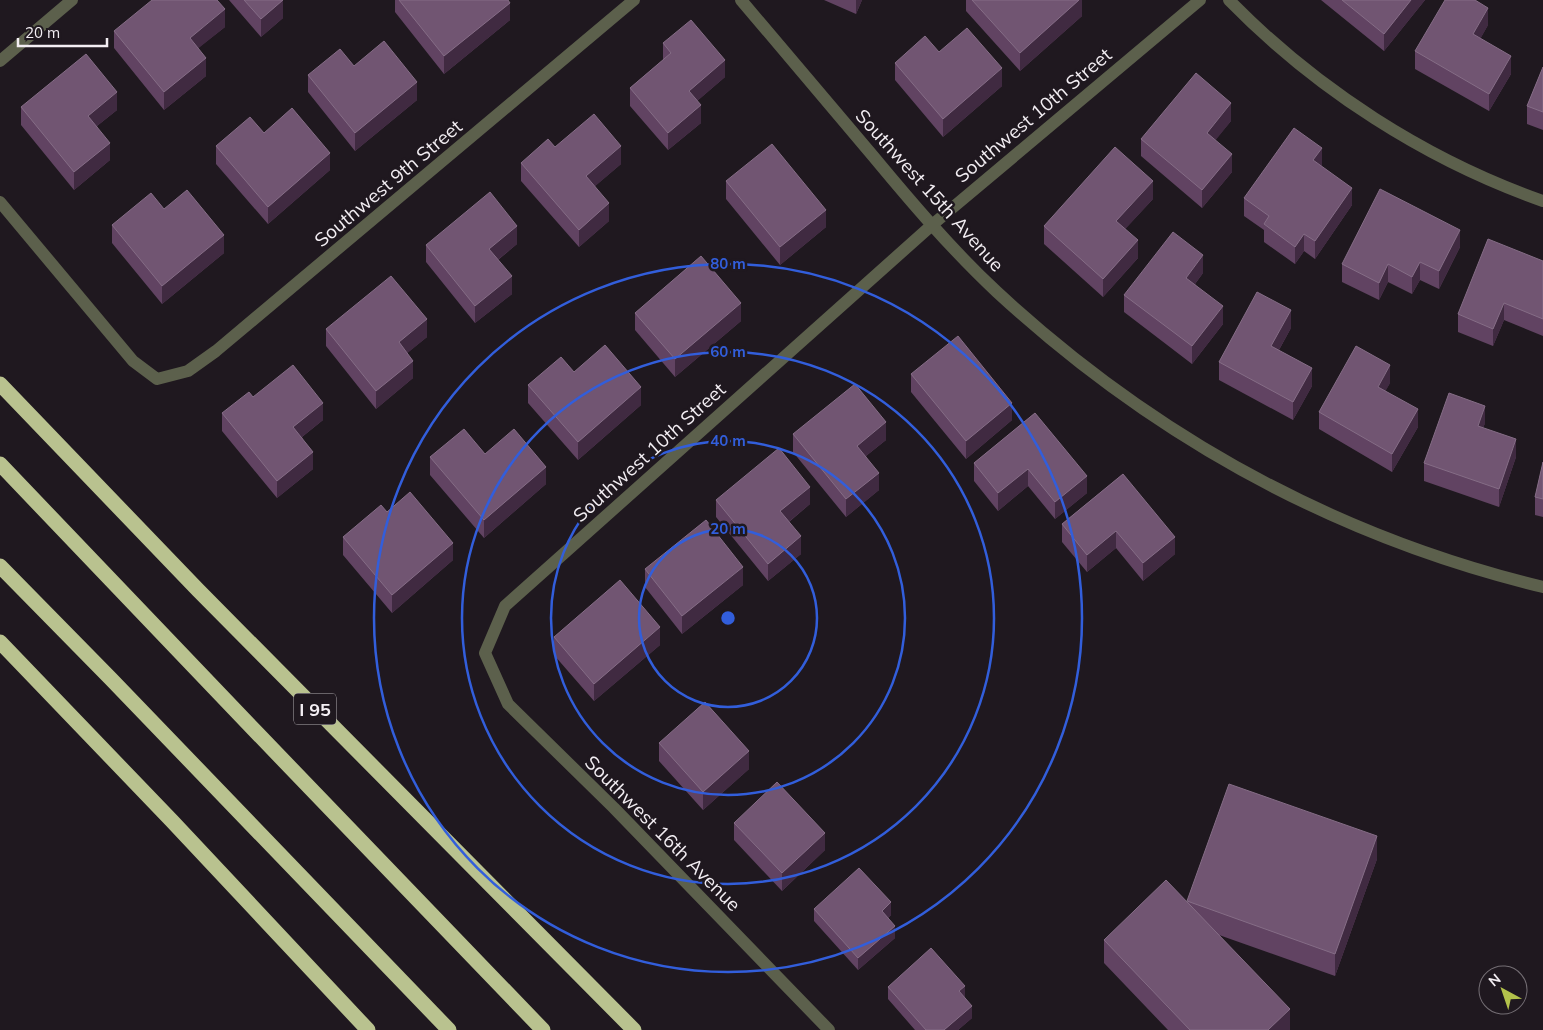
<svg xmlns="http://www.w3.org/2000/svg" width="1543" height="1030" font-family="Mulish,sans-serif">
<rect width="100%" height="100%" fill="#1f181f"/>
<g fill="none" stroke-linecap="round" stroke-linejoin="round">
<path stroke="#5c604c" stroke-width="12" d="M741,0C785,52 829,104 873,156C912,203 952,250 997,292C1153,436 1336,537 1543,587
M1229,0C1316,89 1426,160 1543,201
M0,61L72,0
M0,202L133,361L157,379L188,371L216,351L634,0
M829,1030L614,808L508,704L485,653L505,606L932,225L1200,0"/>
<path stroke="#b9c28f" stroke-width="15" d="M0,384L198,590L634,1030
M0,464L259,735L543,1030
M0,566L111,679L449,1030
M0,642L172,821L368,1030"/>
</g>
<path fill="#614362" d="M229,0H283V18L261,37Z
M395,0H508L510,20L444,74L395,12Z
M824,0H862L856,14Z
M966,0H1082V16L1020,71L966,11Z
M1321,0H1425L1384,51Z
M1488,25L1480,39L1511,74L1489,111L1415,69V51Z
M225,27L198,48L206,76L164,110L114,48V31Z
M663,43L725,77L697,101L701,123L668,150L630,106V88L663,60Z
M939,52L1002,86L943,137L895,80V63Z
M354,66L417,100L355,151L308,92V75Z
M1543,67V130L1527,124V106Z
M21,107L117,110L97,126L110,160L74,190L21,125Z
M1231,121L1215,140L1232,172L1202,208L1141,156V139Z
M264,133L330,170L268,224L216,164V146Z
M555,147L621,164L595,186L609,221L579,247L521,181V163Z
M1322,165L1321,166L1352,205L1315,259L1304,251L1295,264L1264,242V230L1244,216V198Z
M726,181L826,227L780,265L726,199Z
M1153,199L1125,229L1138,258L1103,297L1044,244V226Z
M164,209L224,253L162,304L112,243V225Z
M517,244L498,260L512,294L475,323L426,262V245Z
M1460,247L1439,289L1420,280L1412,294L1388,282L1379,300L1342,282V264Z
M1543,261V336L1504,320L1493,346L1458,332V314Z
M1203,273L1195,284L1223,324L1192,364L1124,312V295Z
M635,313L741,321L675,377L635,330Z
M1291,328L1279,350L1312,386L1293,420L1219,380V362Z
M326,329L427,337L407,353L413,378L376,409L326,346Z
M574,372L641,405L578,460L528,403V385Z
M911,374L1012,420L966,459L911,392Z
M1390,383L1385,391L1418,427L1392,472L1319,429V412Z
M253,397L323,420L302,437L313,469L277,498L222,431V413Z
M1035,413L1087,493L1055,519L1028,486L998,511L974,481V463Z
M1485,423L1483,428L1516,457L1499,507L1424,481V463Z
M793,434L886,440L866,456L879,490L846,517L793,452Z
M485,454L546,484L484,538L430,475V457Z
M1543,462V517L1535,515V497Z
M1123,474L1175,554L1143,581L1116,548L1087,572L1062,542V524Z
M716,500L810,504L789,522L801,554L768,581L716,517Z
M387,512L453,560L392,613L343,555V537Z
M645,569L743,585L682,634L645,587Z
M554,637L660,645L594,701L554,655Z
M659,743L749,769L703,810L659,761Z
M734,823L825,850L782,891L734,840Z
M1377,859L1335,976L1219,935L1290,1030H1168L1104,963V940L1187,902Z
M814,909L891,915L888,918L895,938L858,970L814,921Z
M888,987L965,998L972,1018L958,1030H915L888,999Z"/>
<path fill="#402a41" d="M283,0V18L261,37V19Z
M856,0H862L856,14Z
M1079,0H1082V16L1020,71V53Z
M1411,0H1425L1384,51V34Z
M510,3V20L444,74V56Z
M1488,8V25L1473,52V34Z
M225,9V27L190,55V38Z
M1511,56V74L1489,111V94Z
M206,58V76L164,110V92Z
M725,60V77L689,108V91Z
M1002,68V86L943,137V119Z
M417,82V100L355,151V133Z
M117,92V110L88,133V116Z
M1231,103V121L1207,151V133Z
M701,105V123L668,150V133Z
M110,143V160L74,190V172Z
M621,146V164L586,194V176Z
M1322,148V165L1313,178V160Z
M330,153V170L268,224V207Z
M1232,154V172L1202,208V190Z
M1153,181V199L1116,239V221Z
M1352,188V205L1315,259V241Z
M609,203V221L579,247V230Z
M826,210V227L780,265V247Z
M517,226V244L489,267V249Z
M1460,230V247L1439,289V271Z
M1304,234V251L1295,264V247Z
M224,235V253L162,304V286Z
M1138,240V258L1103,297V279Z
M1203,255V273L1186,296V278Z
M1420,262V280L1412,294V277Z
M1388,264V282L1379,300V283Z
M512,276V294L475,323V306Z
M741,303V321L675,377V359Z
M1504,303V320L1493,346V329Z
M1223,306V324L1192,364V346Z
M1291,310V328L1271,364V346Z
M427,319V337L399,360V342Z
M413,361V378L376,409V391Z
M1390,365V383L1378,405V387Z
M1312,368V386L1293,420V402Z
M641,387V405L578,460V442Z
M323,403V420L293,444V427Z
M1012,403V420L966,459V441Z
M1485,406V423L1478,443V426Z
M1418,409V427L1392,472V454Z
M886,422V440L857,463V446Z
M1516,439V457L1499,507V489Z
M313,452V469L277,498V481Z
M546,467V484L484,538V520Z
M1028,469V486L998,511V493Z
M879,473V490L846,517V499Z
M1087,476V493L1055,519V502Z
M810,487V504L780,529V511Z
M1116,531V548L1087,572V555Z
M801,536V554L768,581V564Z
M1175,537V554L1143,581V563Z
M453,543V560L392,613V595Z
M743,567V585L682,634V616Z
M660,627V645L594,701V684Z
M749,751V769L703,810V792Z
M825,833V850L782,891V873Z
M1377,836V859L1335,976V954Z
M891,902V915L882,923V911Z
M895,926V938L858,970V958Z
M965,986V999L959,991Z
M972,1006V1018L958,1030H944Z
M1290,1009V1030H1268Z"/>
<path fill="#715572" stroke="#856d86" d="M152,0H217L225,9L190,38L206,58L164,92L114,31Z
M244,0H283L261,19Z
M399,0H508L510,3L444,56Z
M972,0H1079L1020,53Z
M1342,0H1411L1384,34Z
M1445,0H1475L1488,8L1473,34L1511,56L1489,94L1415,51Z
M691,20L725,60L689,91L701,105L668,133L630,88L671,53L663,43Z
M967,28L1002,68L943,119L895,63L925,36L939,52Z
M384,41L417,82L355,133L308,75L340,49L354,66Z
M86,54L117,92L88,116L110,143L74,172L21,107Z
M1543,67V112L1527,106Z
M1196,73L1231,103L1207,133L1232,154L1202,190L1141,139Z
M292,108L330,153L268,207L216,146L250,117L264,133Z
M594,114L621,146L586,176L609,203L579,230L521,163L548,139L555,147Z
M1294,128L1322,148L1313,160L1352,188L1315,241L1304,234L1295,247L1264,224L1269,216L1244,198Z
M772,144L826,210L780,247L726,181Z
M1115,147L1153,181L1116,221L1138,240L1103,279L1044,226Z
M1380,189L1460,230L1439,271L1420,262L1412,277L1388,264L1379,283L1342,264Z
M187,190L224,235L162,286L112,225L151,193L164,209Z
M490,192L517,226L489,249L512,276L475,306L426,245Z
M1173,232L1203,255L1186,278L1223,306L1192,346L1124,295Z
M1488,239L1543,261V319L1504,303L1493,329L1458,314Z
M701,256L741,303L675,359L635,313Z
M391,276L427,319L399,342L413,361L376,391L326,329Z
M1257,292L1291,310L1271,346L1312,368L1293,402L1219,362Z
M958,336L1012,403L966,441L911,374Z
M605,345L641,387L578,442L528,385L561,357L574,372Z
M1356,346L1390,365L1378,387L1418,409L1392,454L1319,412Z
M293,365L323,403L293,427L313,452L277,481L222,413L249,392L253,397Z
M855,384L886,422L857,446L879,473L846,499L793,434Z
M1449,393L1485,406L1478,426L1516,439L1499,489L1424,463Z
M1035,413L1087,476L1055,502L1028,469L998,493L974,463Z
M464,429L485,454L514,429L546,467L484,520L430,457Z
M779,448L810,487L780,511L801,536L768,564L716,500Z
M1543,462V499L1535,497Z
M1123,474L1175,537L1143,563L1116,531L1087,555L1062,524Z
M410,492L453,543L392,595L343,537L381,505L387,512Z
M706,520L743,567L682,616L645,569Z
M620,580L660,627L594,684L554,637Z
M705,702L749,751L703,792L659,743Z
M777,782L825,833L782,873L734,823Z
M1229,784L1377,836L1335,954L1187,901Z
M859,868L891,902L882,911L895,926L858,958L814,909Z
M1166,880L1290,1009L1268,1030H1190L1104,940Z
M931,948L965,986L959,991L972,1006L944,1030H926L888,987Z"/>
<g fill="none" stroke="#325edb" stroke-width="2.5">
<circle cx="728" cy="618" r="89"/>
<circle cx="728" cy="618" r="177"/>
<circle cx="728" cy="618" r="266"/>
<circle cx="728" cy="618" r="354"/>
</g>
<g text-anchor="middle" dominant-baseline="central" stroke-width="5" stroke-linejoin="round" paint-order="stroke">
<rect fill="#1f181f" stroke="#b3aeb3" stroke-width="1" x="294" y="693.5" width="42" height="31" rx="4"/>
<g font-size="18" font-weight="bold" fill="#f3eef3">
<text x="315" y="709">I 95</text>
</g>
<g font-size="19" fill="#f3eef3" stroke="#1f181f">
<text transform="translate(1033 115) rotate(-40)">Southwest 10th Street</text>
<text transform="translate(388 183) rotate(-40)">Southwest 9th Street</text>
<text transform="translate(930 190) rotate(48)">Southwest 15th Avenue</text>
<text transform="translate(649 452) rotate(-42)">Southwest 10th Street</text>
<text transform="translate(663 833) rotate(45)">Southwest 16th Avenue</text>
</g>
</g>
<circle cx="728" cy="618" r="8" fill="#325edb" stroke="#1f181f" stroke-width="2.5"/>
<g font-size="15" text-anchor="middle" font-weight="bold" fill="#325edb" stroke="#1f181f" stroke-width="5" stroke-linejoin="round" paint-order="stroke">
<text x="728" y="269">80 m</text>
<text x="728" y="357">60 m</text>
<text x="728" y="446">40 m</text>
<text x="728" y="534">20 m</text>
</g>
<g transform="translate(1503 990) rotate(320)"><circle r="24" fill="#1f181f" stroke="#746e74"/>
<path d="M0-4L9 19L0 12L-9 19Z" fill="#b3c24b"/>
<text y="-8" font-size="14" font-weight="bold" text-anchor="middle" fill="#f3eef3">N</text>
</g>
<path d="M18 38v8h89v-8" fill="none" stroke="#f3eef3" stroke-width="2.5"/>
<text x="25" y="38" font-size="15" fill="#f3eef3" stroke="#1f181f" stroke-width="4" paint-order="stroke">20 m</text>
</svg>
